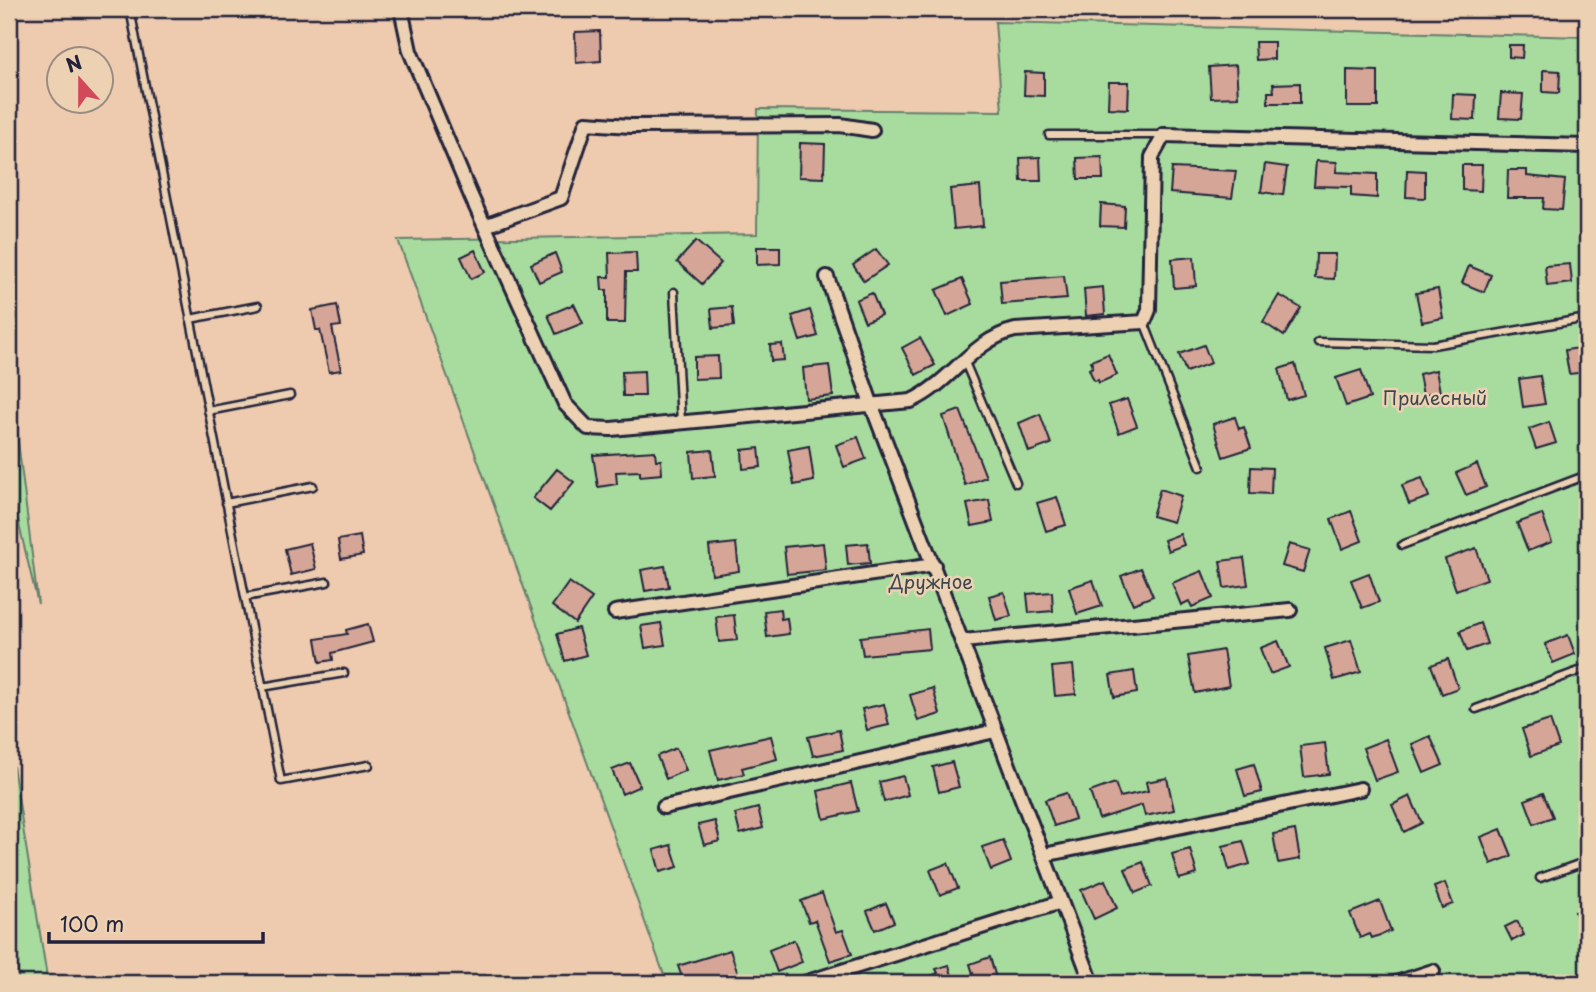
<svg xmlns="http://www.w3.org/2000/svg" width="1596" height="992" font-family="'Playpen Sans',sans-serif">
<rect width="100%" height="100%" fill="#eecbaf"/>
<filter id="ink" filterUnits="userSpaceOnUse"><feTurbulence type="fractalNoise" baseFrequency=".0143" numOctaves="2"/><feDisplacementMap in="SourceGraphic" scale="14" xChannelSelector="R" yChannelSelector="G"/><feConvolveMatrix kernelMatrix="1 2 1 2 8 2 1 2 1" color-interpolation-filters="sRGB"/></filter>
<g filter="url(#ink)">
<path fill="#a8dc9e" stroke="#657f6c" stroke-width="2" d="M995,22L1587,37V983H667L398,240L757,234L758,109L1002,111Z
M9,368L38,604L9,483Z
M9,741L48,983H19L9,912Z"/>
<path fill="#d5a697" stroke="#22223b" stroke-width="2" d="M600,31L601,61L576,63L575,32Z
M1255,42H1274V59L1256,60Z
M1509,45H1523L1522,58L1509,57Z
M1236,65L1238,97L1211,98L1209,67Z
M1347,70L1378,71V107H1347Z
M1543,70L1560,71L1559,93L1543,92Z
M1025,72L1044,73V96L1024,95Z
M1109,82H1129L1128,109L1108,108Z
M1300,83V103H1268V92H1274L1273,84Z
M1501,93L1523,94L1521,119L1499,118Z
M1453,94L1476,95L1475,120L1452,119Z
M800,143L825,144L824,178L799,177Z
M1040,157L1041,181H1021L1020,158Z
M1102,157L1103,179H1078L1077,158Z
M1316,161L1337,162L1336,172L1377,174V198L1351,196V187L1314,186Z
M1265,164L1287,167L1283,195L1261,192Z
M1462,165H1482L1481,191L1462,190Z
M1172,168L1236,171L1232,198L1170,193Z
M1407,170L1425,171V198L1406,197Z
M1508,170H1527V176L1565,180L1562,210L1543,209L1544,198H1507Z
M980,186L983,226L954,229L950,189Z
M1101,204L1125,206L1124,227L1100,226Z
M696,241L721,263L702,284L677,262Z
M757,247H780V264L757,265Z
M876,249L888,265L864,281L853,265Z
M475,250L485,272L471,279L461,257Z
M636,252L637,272H626L625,323H607V290H602L601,277H610L609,253Z
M555,253L562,272L539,282L531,264Z
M1316,254H1335L1334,279L1315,278Z
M1194,257L1196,286L1174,288L1172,259Z
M1570,264L1572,283L1547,286L1545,266Z
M1469,266L1491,275L1484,292L1462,283Z
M1064,276L1067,299L1002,304L1000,281Z
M962,279L973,304L947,316L936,290Z
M1103,287L1105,314L1086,316L1084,289Z
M1438,289L1443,318L1422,322L1416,293Z
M872,293L881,315L865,322L856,300Z
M1279,295L1301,308L1284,336L1263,322Z
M574,304L583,323L556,334L548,315Z
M337,305L341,326L332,327L341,370L329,372L320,330H316L312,310Z
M732,307L734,326L713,328L711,309Z
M810,310L818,336L800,341L792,316Z
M920,338L935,365L916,375L902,348Z
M782,344L784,360L771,361L770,345Z
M1204,345L1211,363L1186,372L1179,354Z
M1587,347V372L1569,374L1565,350Z
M1108,354L1117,375L1099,383L1098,380L1094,381L1089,369L1093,367L1091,361Z
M718,356L719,378L694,379V357Z
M1295,364L1304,395L1287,400L1279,369Z
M829,365L833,396L806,399L803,368Z
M1361,370L1370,398L1346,406L1336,378Z
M1436,370L1440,392L1423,395L1419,374Z
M644,371L645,396H623L622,372Z
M1540,376L1545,404L1523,407L1519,379Z
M1127,399L1137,426L1119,433L1109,405Z
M960,410L986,477L965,485L943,416Z
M1040,414L1051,444L1029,452L1019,423Z
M1235,417L1239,429L1244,427L1251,448L1223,457L1213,424Z
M1549,422L1556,443L1536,449L1529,429Z
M858,437L866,459L844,467L836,445Z
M809,446L814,481L794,485L788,450Z
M759,448L761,467L743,469L742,450Z
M712,450L715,476L693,478L691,452Z
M655,451L656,460H661L662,474L640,476V471L616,472L617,484L598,487L593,455Z
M1477,464L1486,487L1466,495L1456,473Z
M1251,467L1272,468L1271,494L1250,493Z
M557,469L574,482L550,511L533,498Z
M1422,478L1429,497L1409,504L1402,485Z
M1160,489L1181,496L1173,522L1152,516Z
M1057,497L1066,525L1046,531L1037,503Z
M989,500L993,522L972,526L967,504Z
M1351,511L1362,541L1342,549L1331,519Z
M1542,514L1552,542L1528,551L1517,523Z
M1180,534L1184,545L1168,551L1164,540Z
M360,536L363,555L341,559L338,540Z
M310,543L316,569L291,575L285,549Z
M736,543L739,571L712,575L709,546Z
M823,543L826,570L787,574L784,547Z
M868,543L870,563L848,565L846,545Z
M1289,544L1310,550L1303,572L1282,566Z
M1476,548L1487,579L1456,590L1445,559Z
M1244,558L1248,585L1224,588L1220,561Z
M665,566L669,587L645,591L641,570Z
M1141,568L1153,596L1133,604L1121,576Z
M1202,571L1213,598L1192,607L1189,601L1181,605L1172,583Z
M1369,573L1379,602L1362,608L1351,580Z
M1093,580L1102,606L1077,614L1069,588Z
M569,582L592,598L575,623L552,606Z
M1004,592L1011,616L996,620L989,596Z
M1052,592L1053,611L1029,613L1027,594Z
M780,609L781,619L787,618L789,634L767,637L764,611Z
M734,615L737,640L719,642L716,617Z
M661,623L665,645L645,648L641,626Z
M1480,623L1487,644L1467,651L1460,631Z
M368,624L373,642L332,653L333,660L320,662L316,639L347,634L346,630Z
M578,628L586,655L565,661L557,634Z
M928,629L930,649L863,655L860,637Z
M1568,635L1575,654L1553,663L1545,644Z
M1351,640L1361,672L1334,680L1325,648Z
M1278,641L1289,667L1270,674L1260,648Z
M1223,650L1229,686L1195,693L1188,656Z
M1448,659L1458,688L1442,694L1431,665Z
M1073,665L1076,694L1055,696L1052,667Z
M1134,671L1137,693L1114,697L1110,675Z
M933,688L940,714L918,721L910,695Z
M884,704L889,725L867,730L862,709Z
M1550,720L1559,746L1531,756L1522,729Z
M839,730L843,750L813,756L808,737Z
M771,736L777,759L742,768L744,774L718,780L710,750Z
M1430,736L1443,765L1424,773L1412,744Z
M1386,739L1398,772L1375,780L1363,748Z
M1325,743L1329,774L1304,777L1300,746Z
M676,748L686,770L666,779L657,756Z
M952,762L959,787L939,792L933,767Z
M630,763L640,786L622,794L612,770Z
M1254,764L1262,792L1245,796L1237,769Z
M903,776L908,795L884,802L879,782Z
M1167,778L1174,810L1145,816L1142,805L1099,819L1090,792L1115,783L1120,797L1148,791L1146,782Z
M851,783L858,811L824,819L818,791Z
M1066,793L1075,819L1054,826L1045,800Z
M1543,793L1553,817L1534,824L1525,800Z
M1410,796L1422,823L1404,832L1392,805Z
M758,808L763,828L740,834L735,814Z
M715,821L720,841L704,845L698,825Z
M1501,829L1512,856L1491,864L1481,837Z
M1295,830L1300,859L1278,863L1273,834Z
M1003,840L1011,862L991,870L982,847Z
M1243,841L1250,864L1229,870L1223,846Z
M671,845L678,867L660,872L654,850Z
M1190,849L1197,874L1179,879L1172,854Z
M1143,862L1152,886L1135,893L1125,869Z
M948,863L958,888L940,895L930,870Z
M1105,880L1117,908L1094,919L1081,890Z
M1445,883L1453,904L1442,908L1434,887Z
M822,893L836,932L843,930L852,954L830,961L815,920L809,922L801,901Z
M1380,901L1391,931L1372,938L1370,934L1360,938L1350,913Z
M886,903L894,922L875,930L867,911Z
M1587,908V942L1585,943L1575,912Z
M1517,921L1524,935L1512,941L1505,927Z
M794,940L802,962L777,972L769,950Z
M730,950L741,983H684L678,966Z
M990,957L996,978L976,983L970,964Z
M949,965L954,983H915L938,973L936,969Z"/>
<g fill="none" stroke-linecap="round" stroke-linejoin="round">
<defs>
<path id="service" d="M130,9L281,781L369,765
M1049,135H1164
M674,292L681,423
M190,319L258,306
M1144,322L1201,467
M1318,342L1433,345L1587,318
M964,360L1016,483
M208,411L290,395
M226,503L313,486
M1402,545L1587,475
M245,597L327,582
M262,687L344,673
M1476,709L1587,668
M1540,878L1587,861"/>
<path id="minor" d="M401,9L410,51L471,196L565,404L588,428L611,429L911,401C951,383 972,340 1015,330L1144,322L1149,310L1152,157L1164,135L1587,146
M485,226L561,198L586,123L631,126L840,125L872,130
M827,277L872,406L1092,983
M615,612L934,565
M963,641L1290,610
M664,807L995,731
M1044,855L1360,789
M804,983L1061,902
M1396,983L1433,971"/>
</defs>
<use href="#service" stroke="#22223b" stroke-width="11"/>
<use href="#minor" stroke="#22223b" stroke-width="18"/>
<use href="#service" stroke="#ecd2b3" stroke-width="6"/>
<use href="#minor" stroke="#ecd2b3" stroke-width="12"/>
</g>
</g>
<g text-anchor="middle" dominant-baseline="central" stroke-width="5" stroke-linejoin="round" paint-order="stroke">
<g font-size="19" fill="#3d474f" stroke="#ecd2b3">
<text x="1435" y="397">Прилесный</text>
<text x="931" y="581">Дружное</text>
</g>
</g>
<rect width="1596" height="992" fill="none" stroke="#ecd2b3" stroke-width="35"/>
<rect x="18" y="18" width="1561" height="957" fill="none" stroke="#22223b" stroke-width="2.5" filter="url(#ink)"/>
<g transform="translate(80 80) rotate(339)"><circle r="33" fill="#ecd2b3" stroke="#9b8c83" stroke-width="2"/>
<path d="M0-5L12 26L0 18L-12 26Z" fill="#d1495b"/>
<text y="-10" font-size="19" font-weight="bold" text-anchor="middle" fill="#22223b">N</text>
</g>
<path d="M49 932v10h214v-10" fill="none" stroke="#22223b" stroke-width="3.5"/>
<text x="60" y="932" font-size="21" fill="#22223b" stroke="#ecd2b3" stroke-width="5" paint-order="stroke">100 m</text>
</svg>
